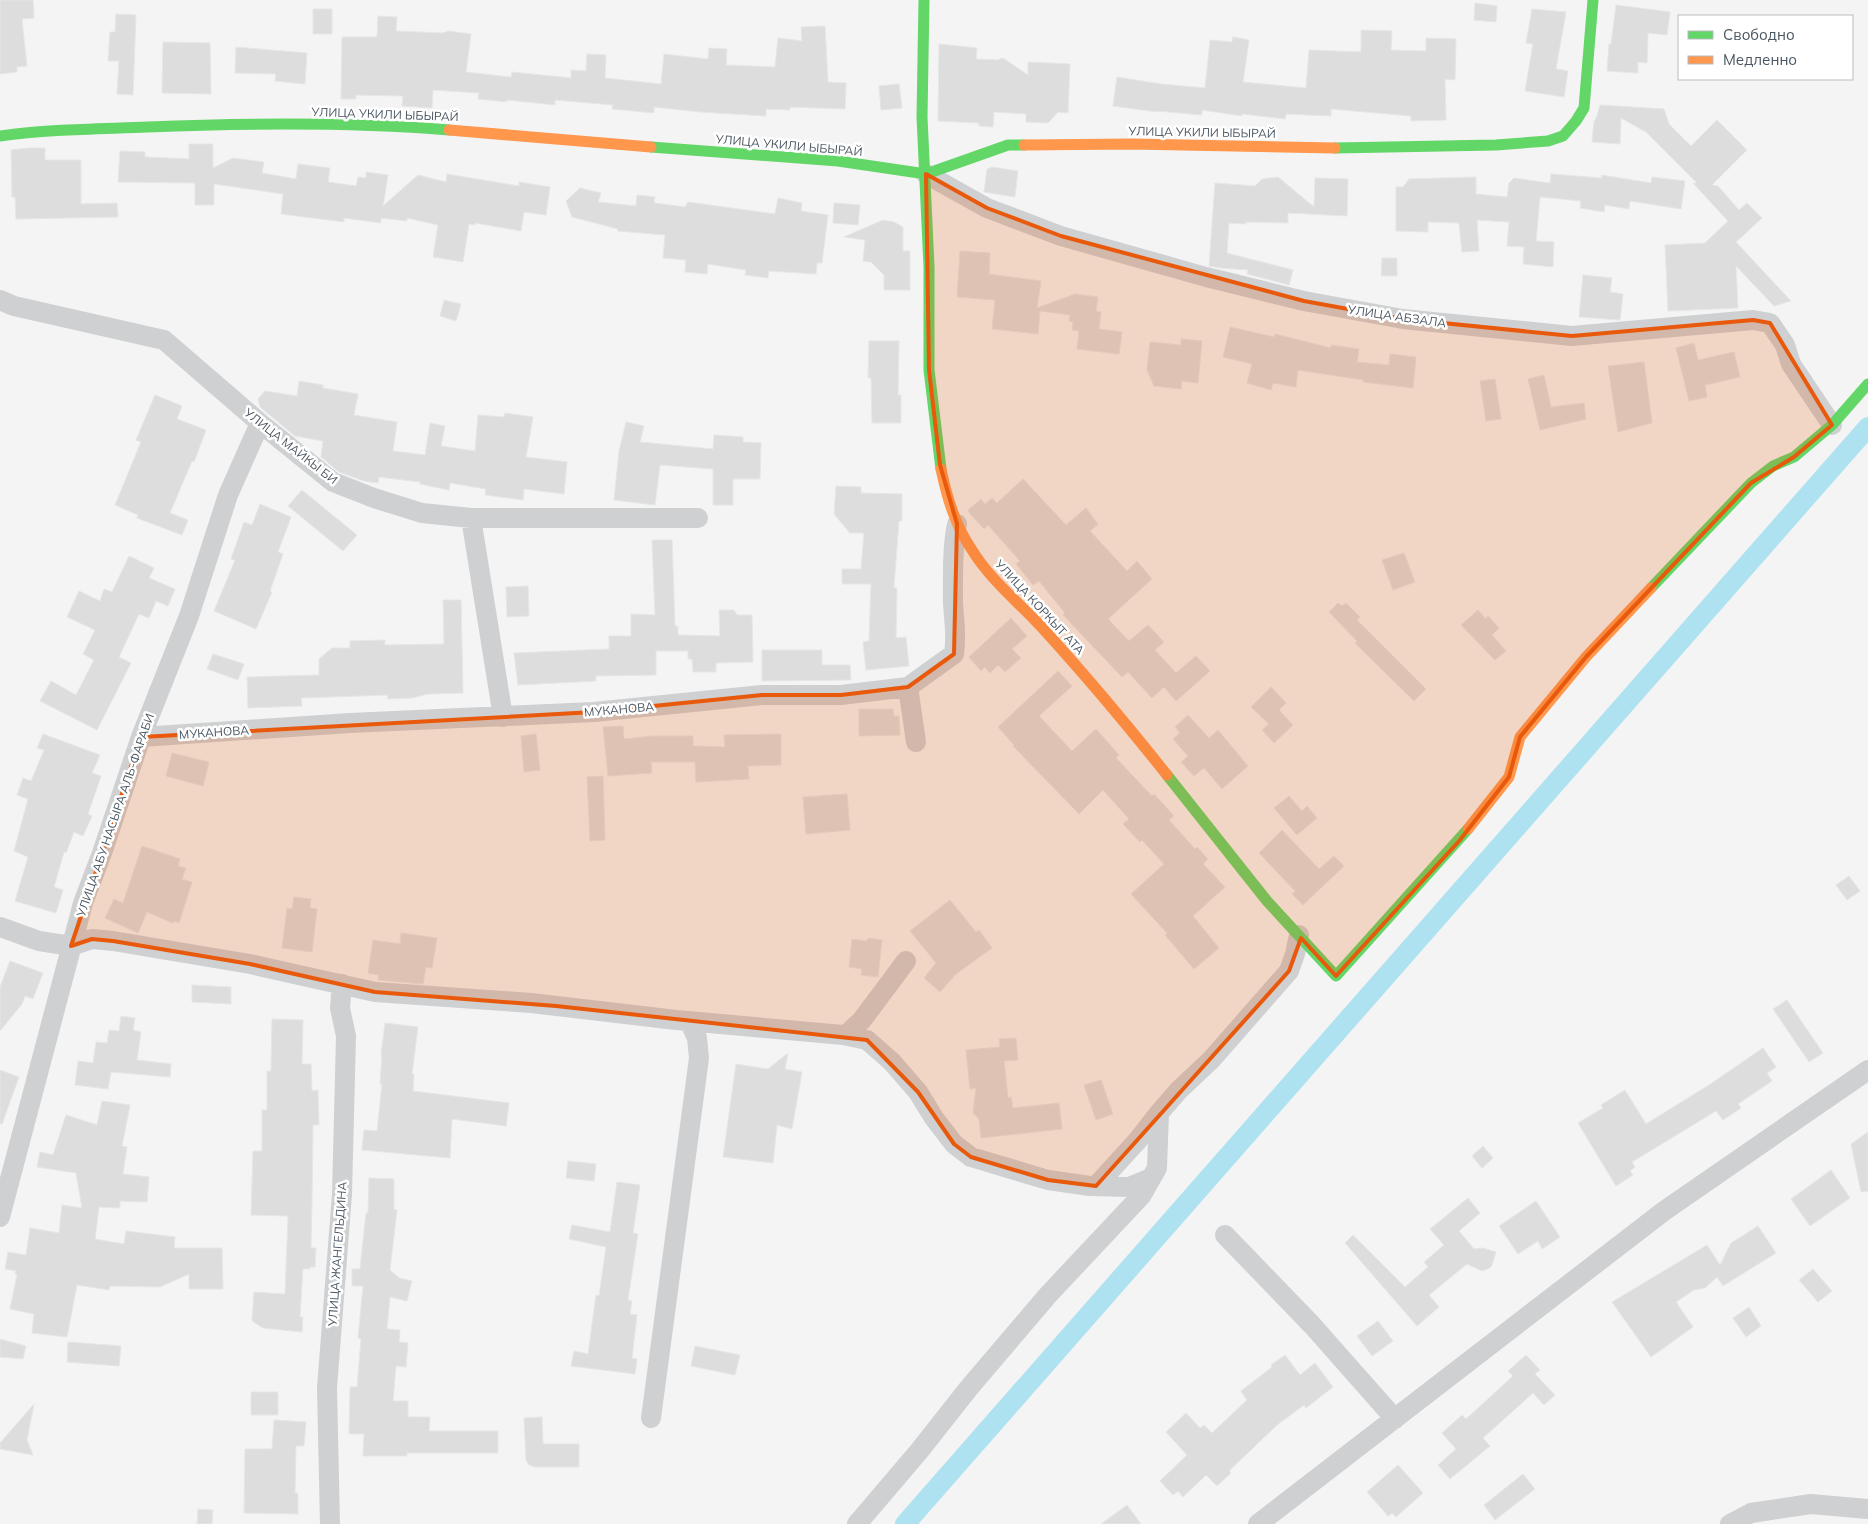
<svg xmlns="http://www.w3.org/2000/svg" width="1868" height="1524" font-family="Mulish,sans-serif">
<rect width="100%" height="100%" fill="#f4f4f4"/>
<g fill="none" stroke-linecap="round" stroke-linejoin="round">
<path stroke="#aee2f0" stroke-width="20" d="M905,1524L1868,427"/>
</g>
<path fill="#ddddde" stroke="#e5e6e7" d="M0,0H33L34,18L22,19L27,66L17,67V72L0,74Z
M1475,3L1497,6L1496,22L1474,20Z
M1616,5L1670,12L1667,35L1648,33L1647,63L1638,62V73L1607,71L1609,44H1611Z
M313,9H332V34H313Z
M1532,9L1566,12L1556,69L1568,71L1564,97L1525,91L1533,44L1526,43Z
M116,14L136,15L133,95L117,94L119,61H108L110,32H115Z
M378,16L397,17L396,31L443,33L448,31L471,34L466,72L511,77L512,72L571,78V70L586,71L587,54L606,55L605,78L661,84L664,54L708,59L709,48L727,49L726,65L775,67L778,38L802,41L801,27L825,26L828,82L846,83L845,109L790,107V110L766,109V116L700,112L654,107V113L612,109L613,105L555,100V105L507,100V102L478,99L479,93L433,90L432,108L402,106L403,96L356,95V99H341L342,37H377Z
M1361,30L1392,31L1391,50L1426,51V38L1456,39L1455,80L1445,79L1446,120L1411,121V116L1331,109V116L1286,114L1285,119L1242,114V116L1202,110V115L1157,111V112L1113,106L1117,77L1161,84L1205,88L1210,40L1232,42L1233,37L1249,40L1243,82L1306,88L1309,50L1361,52Z
M163,42L210,43L211,94L162,93Z
M939,44L977,48L976,59L997,60L1003,58L1028,75V62L1070,64L1068,113L1058,112L1048,123L1026,122V114L994,112L993,127L979,126V123L938,121Z
M236,47L307,53L305,84L275,81L276,74L235,73Z
M899,84L902,108L881,110L879,86Z
M1600,105L1664,109L1669,124L1691,146L1717,120L1747,150L1712,185L1718,186L1739,210L1747,203L1762,218L1736,242L1791,301L1774,306L1736,266L1738,308L1668,311L1665,245L1705,243L1728,221L1693,183H1697L1646,132L1621,118L1620,144L1592,142L1594,122L1597,116Z
M189,144H213V168L233,158L264,162L262,173L296,179L298,164L330,168L328,182L356,186L358,177L366,178V172L388,175L383,206L418,175L446,182L447,174L519,186V182L550,187L546,215L524,212L521,231L475,223V225L469,224L463,262L433,257L438,225L407,218V221L381,218V223L344,218V222L281,214L283,194L214,184V205H195V183L118,182L120,151L145,152V157L189,159Z
M28,148H45V160H81V204L117,203L118,217L16,219L15,197H12L11,150Z
M992,167L1018,171L1015,197L984,192L987,169Z
M1551,174L1602,178V175L1651,183L1652,177L1685,181L1681,209L1630,201L1629,209L1605,205L1604,212L1580,208L1581,201L1540,197L1536,241L1554,242L1553,267L1523,264L1524,247L1507,246L1509,222L1477,220L1479,251L1462,252L1459,223L1428,222V232L1396,231V187H1403L1409,179L1476,177V194L1507,197L1509,183L1514,178L1550,183Z
M1278,177L1314,207L1315,178L1348,179L1347,216L1288,213V223L1246,222V224L1229,223L1227,253L1293,270L1289,285L1247,274L1248,270L1220,268L1209,266L1215,183L1255,186L1262,179Z
M580,188L601,193L598,202L636,206L637,195L655,197L654,203L685,207L688,202L775,214L778,198L802,203L801,211L828,215L822,263H817L816,274L769,271L768,278L745,275L746,270L708,264L707,274L685,272L686,260L663,258L665,235L618,231V229L572,217L566,201Z
M834,203L860,205L858,225L833,223Z
M883,220L894,222L903,227V251H910V290H884V275L871,262L863,261L865,240L844,237Z
M960,251L990,253L989,274L1041,281L1037,308L1075,294L1098,297L1096,311L1101,312L1099,329L1122,332L1119,354L1077,349L1079,331L1072,330L1073,322L1069,321L1070,315L1040,311L1038,334L992,329L995,300L957,297Z
M1382,258H1397V276H1381Z
M1583,275L1612,278L1610,292L1623,294L1620,320L1579,317Z
M444,300L461,304L456,321L440,316Z
M1230,327L1274,337L1275,334L1331,348V345L1359,349L1357,362L1389,365L1390,354L1416,357L1413,388L1363,382V380L1298,370L1296,387L1273,383L1271,390L1247,383L1252,364L1223,357Z
M1181,339L1202,341L1198,383L1182,381L1181,389L1154,386L1147,370L1150,342L1181,345Z
M869,341H899L898,395H901V423H872L871,378H868Z
M1694,343L1698,360L1734,352L1740,377L1705,385L1707,397L1689,401L1676,348Z
M1644,362L1652,423L1618,432L1608,366Z
M1544,375L1551,407L1584,403L1586,419L1540,430L1528,379Z
M1495,379L1501,419L1486,421L1480,381Z
M299,381L323,385V388L358,394L354,415L397,422L393,451L425,455L430,423L445,426L441,446L475,451L478,415L504,417L505,413L533,417L526,457L567,462L564,494L524,489L523,500L485,495L486,489L450,483L449,490L420,484V482L379,477L378,483L364,481L339,472L321,457L323,441L295,436L260,407L258,399L265,391L297,396Z
M155,395L182,406L177,419L206,430L194,462L192,461L170,513L188,520L182,535L137,518L138,515L115,505L141,442L136,440Z
M626,422L644,426L640,442L713,449L714,435L743,437V442L761,443L760,479H733V505H713V469L660,465L655,505L614,500L619,451Z
M1023,479L1066,525L1086,508L1098,524L1090,531L1127,571L1137,561L1152,579L1108,619L1129,641L1148,625L1164,642L1155,650L1176,673L1196,656L1210,671L1176,701L1164,687L1152,698L1128,672L1122,677L1063,615L1065,613L1039,581L1033,585L1016,564L1020,561L988,525L984,529L970,514L968,510L981,499L985,504L992,498L997,503Z
M836,486L861,487V493L902,494V521H899L894,587L897,589L896,638L906,637L909,666L866,670L863,642L869,641L871,584H842V569H861L864,533H850L834,514Z
M302,490L357,535L343,551L288,506Z
M260,504L291,517L278,552L283,554L270,591L272,592L256,629L214,611L235,560L231,559L244,522L252,525Z
M652,540H672L675,626H678V635L720,636L719,610H734L737,615H752L753,662L716,663V672H693L692,659H688V651H656V675L596,676V681L518,685L514,653L609,649V636H631V614L655,615Z
M1404,553L1415,582L1393,590L1382,560Z
M129,556L154,568L149,578L175,589L168,606L156,601L149,618L139,614L119,657L131,663L97,730L40,701L51,681L76,695L94,660L83,654L95,630L67,617L79,591L100,601L104,589L112,592Z
M528,586L529,616L507,617L506,587Z
M443,600H461L463,693L428,694L412,698L388,699L387,695L301,698L302,706L248,708L247,677L319,675V659L332,648H350V641L385,640V645L444,644Z
M1338,603L1342,606L1346,603L1360,617L1357,620L1426,689L1414,701L1355,643L1357,641L1329,612Z
M1478,610L1486,619L1488,616L1499,628L1492,635L1506,651L1495,660L1461,625Z
M1011,618L1027,636L1012,649L1021,658L1005,672L998,665L990,673L985,667L981,671L969,657Z
M762,650H822V665H850L851,680L762,681Z
M213,654L244,664L238,680L207,669Z
M1058,671L1072,686L1039,716L1072,751L1096,729L1119,755L1116,758L1152,796L1154,794L1174,816L1169,820L1195,849L1197,847L1208,859L1203,864L1225,887L1193,916L1219,948L1194,969L1165,935L1167,933L1131,894L1164,864L1142,840L1140,842L1123,824L1129,819L1103,790L1079,814L1013,746L1014,745L998,727Z
M1271,687L1286,703L1279,710L1293,725L1274,743L1262,730L1269,724L1251,707Z
M859,709H893L894,716H899L900,735L859,736Z
M1188,715L1209,738L1218,730L1248,766L1222,789L1204,768L1194,776L1181,762L1188,756L1173,739L1180,733L1175,727Z
M623,726L624,739L653,736H693V746L725,747L724,735L781,734V765L748,766L749,779L696,782L695,762H651L652,773L608,776L603,727Z
M43,734L100,755L92,773L101,776L88,814L92,816L83,836L74,832L66,853L64,852L54,887L63,890L56,913L15,901L28,857L14,851L28,799L17,795L23,778L31,781L44,750L37,748Z
M536,734L540,770L524,772L521,736Z
M172,753L209,762L203,786L166,776Z
M603,776L605,840L590,841L587,777Z
M847,794L850,830L806,834L803,797Z
M1289,796L1302,811L1307,806L1317,818L1297,835L1274,808Z
M1282,830L1319,869L1334,856L1344,866L1303,905L1292,894L1295,891L1259,853Z
M142,846L180,859L178,866L186,868L182,879L192,882L179,923L174,921L173,923L147,912L138,933L105,918L114,899L123,903Z
M1849,876L1860,891L1847,900L1836,885Z
M294,897L311,899L310,908L317,909L312,952L282,948L287,908L292,909Z
M950,900L976,932L979,930L992,948L956,974L940,992L924,978L936,963L910,931Z
M401,933L437,938L432,968L426,967L423,984L378,980L379,975L368,973L373,940L400,944Z
M869,938L882,940L878,977L861,975L862,969L849,967L852,939L866,941Z
M10,961L43,973L33,999L25,996L22,1004L0,1031V987Z
M192,985L231,987V1004L192,1002Z
M1787,1000L1823,1053L1809,1062L1773,1009Z
M121,1016L135,1018L133,1030L141,1032L137,1060L171,1064L170,1077L111,1072L108,1089L75,1085L78,1061L93,1063L96,1042L107,1043L109,1030L119,1031Z
M272,1019L303,1020L302,1064H311L312,1091L318,1090L319,1125H313L312,1201L311,1248H316L315,1267H310V1269H303L300,1317H303L302,1332L263,1328L252,1321L254,1292L285,1294L288,1216L251,1215L253,1151H262V1110H267V1071H271Z
M385,1023L418,1027L412,1074H414L413,1091L509,1103L506,1126L452,1119L450,1158L362,1150L364,1130L377,1131L382,1084H380L382,1055H381Z
M1016,1038L1018,1060L1004,1061L1008,1098L1011,1097L1013,1108L1059,1103L1062,1129L981,1138L979,1119L973,1113L976,1088L970,1089L966,1050L1000,1047L999,1039Z
M1763,1048L1776,1067L1767,1073L1772,1081L1738,1104L1741,1108L1723,1120L1716,1111L1632,1162L1635,1167L1630,1171L1633,1175L1616,1186L1578,1123L1603,1108L1601,1105L1625,1090L1646,1124L1709,1085Z
M788,1053L785,1069L802,1072L792,1129L777,1125L773,1163L723,1157L736,1064L768,1069Z
M0,1070L19,1077L2,1124H0Z
M1101,1080L1113,1114L1096,1120L1084,1085Z
M102,1101L130,1105L122,1146L127,1147L123,1174L149,1177L147,1202L120,1201V1208L99,1207L95,1239L124,1244L126,1231L175,1237L174,1248H222L223,1289H189V1274L160,1287L110,1286L109,1290L77,1285L67,1337L32,1333L34,1314L10,1309L17,1275L15,1274L16,1271L5,1269L8,1252L26,1255L30,1228L59,1233L62,1205L82,1208L76,1173L37,1167L40,1152L53,1155L66,1115L97,1125Z
M1868,1132V1191L1861,1192L1851,1144Z
M1483,1146L1493,1158L1482,1168L1472,1156Z
M568,1161L596,1164L594,1181L566,1178Z
M1831,1170L1850,1198L1810,1226L1791,1199Z
M369,1178L394,1179V1209L397,1210L390,1270L399,1278L412,1281L407,1301L390,1297L387,1329L400,1330L399,1342L408,1343L406,1367L396,1366L393,1401H408V1417H430L429,1431H498V1453H407V1456H363L364,1434H349L350,1387H357L361,1339L358,1338L363,1286H352V1269H360L366,1213H368Z
M617,1182L640,1185L633,1233L638,1234L628,1300L632,1301L630,1314L637,1315L632,1358L637,1359L635,1374L571,1366L574,1351L588,1354L596,1295L599,1296L606,1247L569,1239L572,1225L610,1232Z
M1468,1198L1480,1213L1459,1231L1474,1249L1483,1248L1496,1252L1492,1265L1490,1268L1482,1271L1467,1264L1429,1295L1439,1307L1417,1326L1345,1243L1353,1235L1405,1287L1428,1267L1424,1262L1444,1245L1430,1229Z
M1536,1201L1560,1237L1542,1249L1538,1241L1518,1254L1499,1226Z
M1758,1226L1776,1253L1723,1286L1717,1277L1705,1288L1694,1290L1676,1302L1693,1327L1651,1357L1612,1302L1707,1245L1720,1265L1731,1243Z
M1813,1269L1832,1291L1818,1302L1799,1280Z
M1749,1307L1761,1326L1746,1337L1733,1318Z
M1378,1321L1393,1341L1372,1356L1357,1336Z
M0,1339L26,1346L23,1359L0,1357Z
M68,1342L121,1346L119,1366L67,1362Z
M695,1346L740,1355L735,1375L691,1366Z
M1285,1355L1300,1375L1315,1363L1333,1387L1306,1408L1304,1405L1277,1425L1229,1471L1231,1473L1217,1486L1206,1475L1183,1497L1178,1491L1173,1495L1160,1481L1187,1455L1166,1432L1186,1413L1200,1428L1204,1425L1212,1433L1247,1400L1241,1391L1272,1367L1271,1365Z
M1526,1355L1540,1370L1535,1374L1555,1395L1544,1405L1533,1393L1483,1438L1490,1446L1450,1479L1438,1465L1456,1449L1442,1433L1462,1415L1466,1419L1513,1376L1508,1371Z
M251,1392H278V1415H251Z
M34,1404L27,1440L33,1455L0,1449V1443Z
M542,1417L543,1444H579V1467H535L529,1465L526,1460L524,1418Z
M274,1420L306,1422L304,1446H296L295,1493H298V1514L244,1513L245,1449H272Z
M1398,1465L1423,1493L1396,1517L1392,1513L1388,1516L1367,1492Z
M1523,1474L1535,1489L1495,1520L1484,1505Z
M1127,1505L1141,1524H1101Z
M198,1509L213,1510L212,1524H197Z"/>
<g fill="none" stroke-linecap="round" stroke-linejoin="round">
<path stroke="#ced0d2" stroke-width="20" d="M926,174L987,208L1061,236L1206,277L1304,301L1403,319L1572,336L1753,320L1770,323L1785,345L1791,364L1832,425
M0,300L14,306L164,340L260,423L333,482L374,498L422,513L471,518H698
M471,518L503,717
M908,687L916,742
M141,737L350,723L594,712L762,695H841L908,687L954,654C957,634 954,622 953,603C953,578 952,547 957,524
M0,927L39,941L71,946L92,939L113,941L250,964L375,992L531,1003L676,1020L843,1035L867,1040L892,1062L918,1092L934,1118L954,1144L971,1157L1048,1180L1090,1186L1129,1187L1151,1178
M846,1035L862,1020L906,961
M1096,1186L1138,1140L1159,1113
M0,1217L83,903L102,853L141,737L189,616L228,495L260,423
M1225,1235L1312,1325L1395,1419
M651,1418L699,1058L697,1038L689,1021
M330,1524L327,1388L342,1194L346,1036L340,1008L342,984
M857,1524L920,1450L968,1389L1048,1295L1141,1196L1157,1168L1159,1113L1179,1090L1211,1060L1289,971L1295,954L1299,935
M1258,1524L1664,1211L1868,1070
M1730,1524L1751,1513L1811,1504L1868,1509"/>
<path stroke="#63d668" stroke-width="11" d="M924,0L922,117L929,267V370L941,469
M0,136C49,129 99,129 148,127C248,123 349,122 449,130
M651,147L838,161L926,174L1008,145H1024
M1335,148L1496,145L1548,141L1563,136L1576,121L1584,108L1593,0
M1651,588L1751,483L1773,466L1794,457L1832,425L1868,384
M1167,775L1267,901L1336,976L1468,829"/>
<path stroke="#ff974d" stroke-width="11" d="M449,130L651,147
M1024,145L1131,144L1335,148
M941,469C947,498 955,525 972,550C991,581 1022,605 1046,632C1088,678 1128,726 1167,775
M1468,829L1509,777L1520,737L1586,657L1651,588"/>
</g>
<path fill="#e8590c" fill-opacity="0.2" stroke="#e8590c" stroke-width="4" stroke-linejoin="round" d="M926,174L987,208L1061,236L1304,301L1403,319L1572,336L1753,320L1770,323L1832,425L1794,457L1751,483L1586,657L1520,737L1509,777L1460,840L1336,976L1301,938L1289,971L1096,1186L1048,1180L971,1157L954,1144L918,1092L867,1040L556,1006L375,992L250,964L113,941L92,939L71,946L141,737L594,712L762,695H841L908,687L954,654L957,524L940,465L929,370Z"/>
<g text-anchor="middle" dominant-baseline="central" stroke-width="5" stroke-linejoin="round" paint-order="stroke">
<g font-size="12" fill="#4a5661" stroke="#fff">
<text transform="translate(385 114) rotate(2)">УЛИЦА УКИЛИ ЫБЫРАЙ</text>
<text transform="translate(1202 132) rotate(1)">УЛИЦА УКИЛИ ЫБЫРАЙ</text>
<text transform="translate(789 145) rotate(5)">УЛИЦА УКИЛИ ЫБЫРАЙ</text>
<text transform="translate(1397 316) rotate(8)">УЛИЦА АБЗАЛА</text>
<text transform="translate(291 446) rotate(38)">УЛИЦА МАЙКЫ БИ</text>
<text transform="translate(1040 607) rotate(47)">УЛИЦА КОРКЫТ АТА</text>
<text transform="translate(619 709) rotate(-5)">МУКАНОВА</text>
<text transform="translate(214 732) rotate(-4)">МУКАНОВА</text>
<text transform="translate(115 815) rotate(-71)">УЛИЦА АБУ НАСЫРА АЛЬ-ФАРАБИ</text>
<text transform="translate(337 1254) rotate(-86)">УЛИЦА ЖАНГЕЛЬДИНА</text>
</g>
</g>
<rect x="1678" y="15" width="175" height="65" fill="#ffffff" stroke="#b7bbc0"/>
<rect x="1688" y="31" width="25" height="8" fill="#63d668" stroke="#b7bbc0"/>
<text x="1723" y="40" font-size="15" fill="#4a5661">Свободно</text>
<rect x="1688" y="56" width="25" height="8" fill="#ff974d" stroke="#b7bbc0"/>
<text x="1723" y="65" font-size="15" fill="#4a5661">Медленно</text>
</svg>
